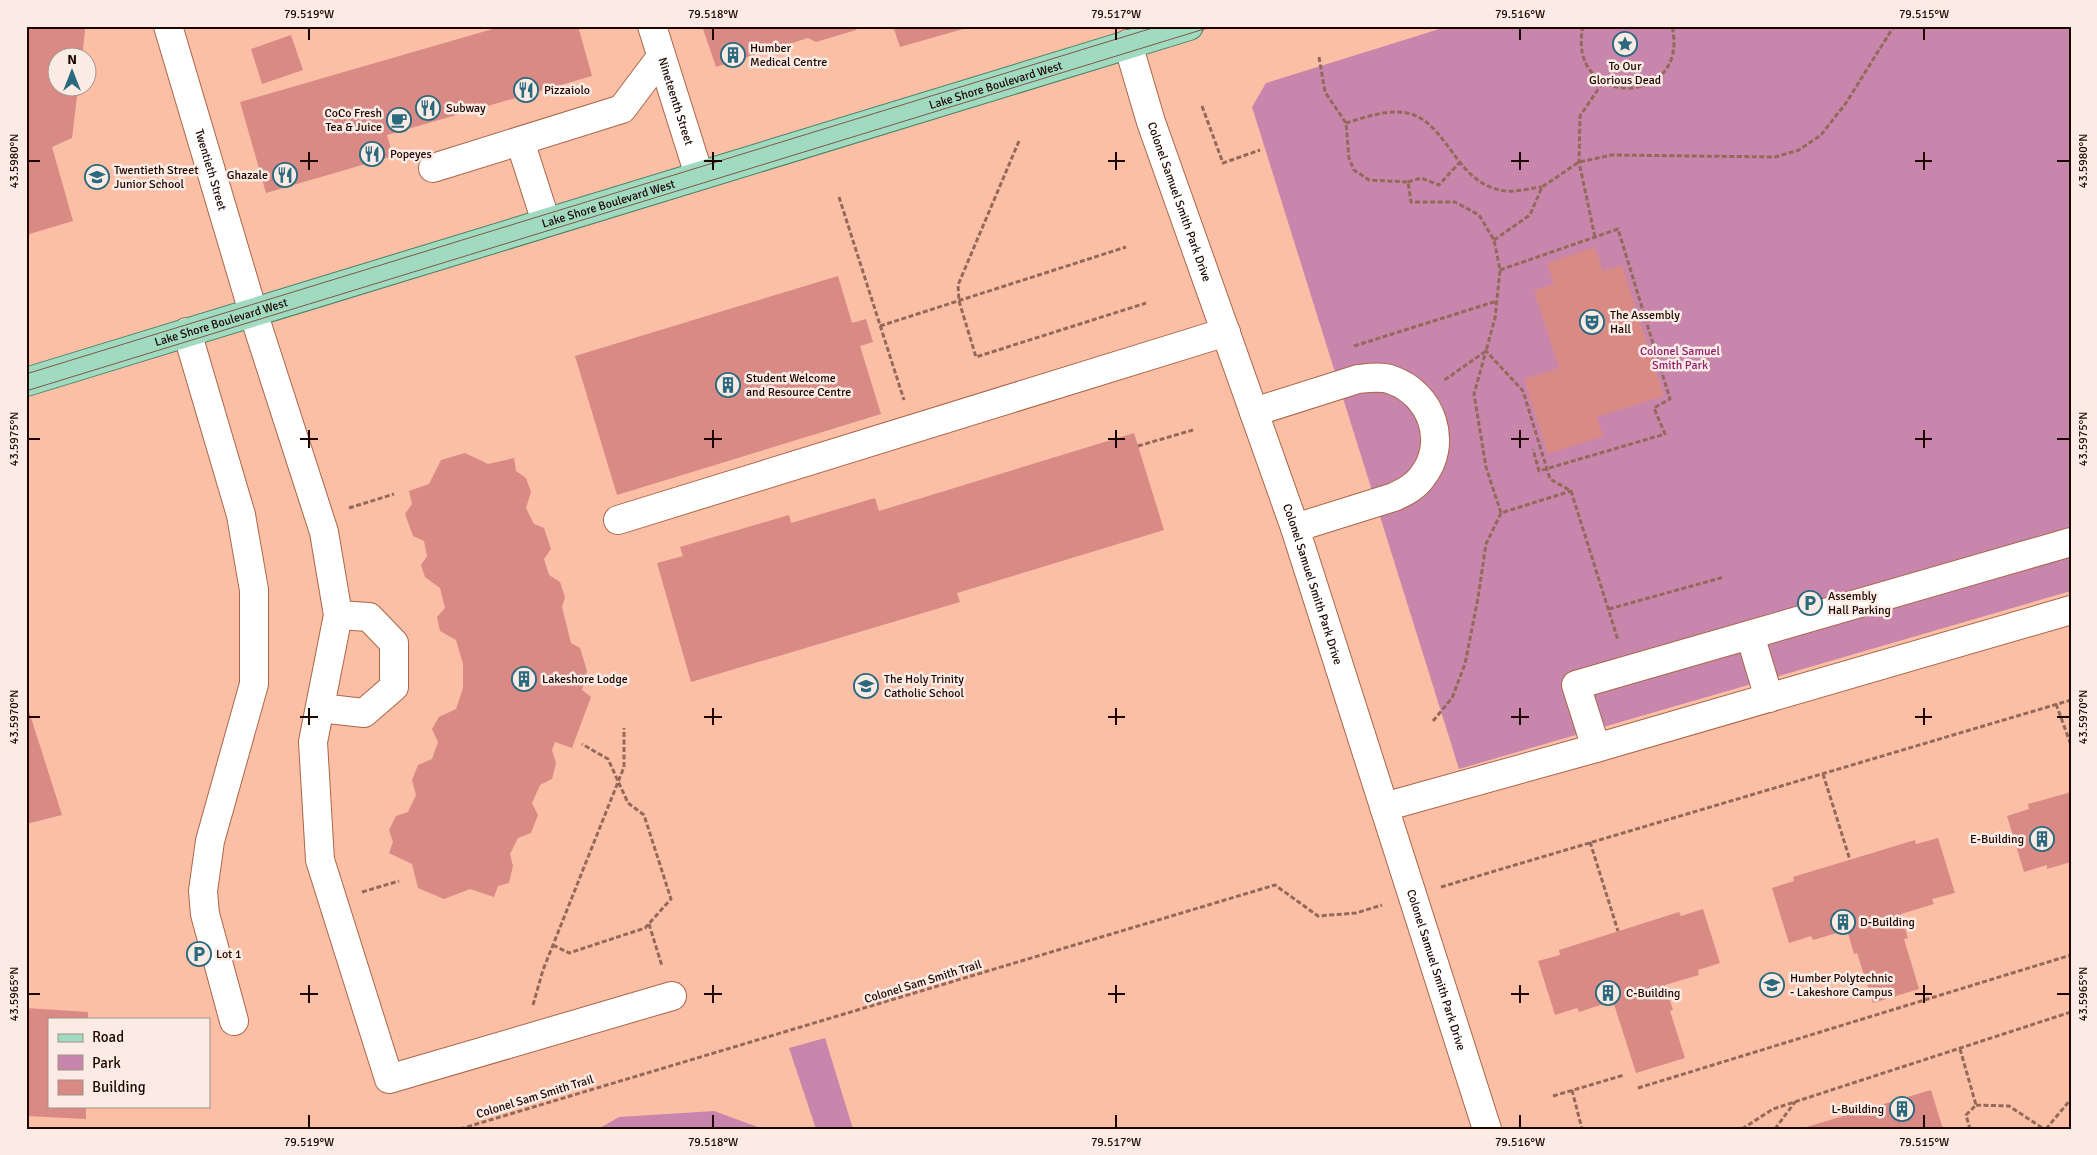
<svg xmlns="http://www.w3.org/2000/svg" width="2097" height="1155" font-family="Signika,sans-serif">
<rect width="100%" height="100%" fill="#fbbfa6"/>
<path fill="#c886ad" d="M1449,26H2071V591L1459,769L1252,107L1266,83Z
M825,1038L853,1129H816L789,1048Z
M714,1111L763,1129H598L619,1117Z"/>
<path fill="#d98a85" d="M26,26H84L85,31L82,58H58V88H78L72,138L52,147L73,221L26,235Z
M503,26H578L592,76L387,135L393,156L266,193L240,102Z
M702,26H858L856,30L816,42L808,38L716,67Z
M893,26H970V27L900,47Z
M291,35L303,70L262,84L251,49Z
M1595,247L1603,271L1622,265L1664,396L1597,417L1603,436L1548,454L1524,379L1559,368L1534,291L1554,284L1547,263Z
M838,276L852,323L866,319L873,342L860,346L881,414L617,495L575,356Z
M1134,433L1164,530L957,593L960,602L691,682L657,563L683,556L680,547L789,515L791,523L875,498L879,511Z
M465,453L488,464L514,458L516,471L526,478L531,492L526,508L534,524L544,528L551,549L544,559L549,575L560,582L565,597L562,607L571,643L580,648L587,671L582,690L591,697L572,748L555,742L552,750L556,763L552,779L540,785L532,803L538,815L531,833L518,838L510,854L513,866L509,883L498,886L494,897L470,889L444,899L418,888L412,864L389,853L393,842L389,830L396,816L408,812L416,795L412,780L418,765L432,759L438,742L432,729L439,717L456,709L463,688V664L456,640L440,631L437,617L445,608L440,588L425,577L421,565L427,556L424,541L413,536L405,514L412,504L409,491L429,484L441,460Z
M26,702L62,815L26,824Z
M2071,792V862L2047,869V865L2024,872L2007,816L2029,809L2028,804Z
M1938,838L1955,893L1932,899L1934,904L1901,914L1908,938L1904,939L1919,989L1873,1003L1857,953L1854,954L1847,930L1813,940L1811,936L1789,943L1772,888L1794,881L1793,877L1915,840L1916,844Z
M1703,909L1720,963L1698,970L1699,975L1665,985L1673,1010L1670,1011L1685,1058L1636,1073L1613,1001L1579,1012L1577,1008L1555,1015L1538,961L1560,955L1559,950L1679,912L1681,916Z
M26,1008L88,1012V1019H49V1106H86V1119L26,1116Z
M1931,1090L1943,1129H1803V1128Z"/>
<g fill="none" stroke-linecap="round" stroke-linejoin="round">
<defs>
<g id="minor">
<path id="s1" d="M168,26L253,312L324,532L338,615L313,742L320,860L389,1079L672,996"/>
<path id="s2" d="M652,26L699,175"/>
<path id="s3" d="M1128,44L1151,122L1295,528L1487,1129"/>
<path d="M520,141L546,222"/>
<path d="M433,168L622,109L661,57"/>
<path d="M187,332L241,515L254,590V684L210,841L203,891L205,914L234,1021"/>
<path d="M1254,412L1358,379C1369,378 1381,376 1392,380C1432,394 1449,443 1422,477C1415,487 1405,492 1394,497L1295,528"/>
<path d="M618,520L1226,332"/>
<path d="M1750,635L1769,698"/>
<path d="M320,708L364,713L394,687V643L369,617L338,615"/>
<path d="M1596,748L1576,685L2071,542"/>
<path d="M1384,807L1596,748L2071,610"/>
</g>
<g id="major">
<path id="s4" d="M26,382L1189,26"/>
</g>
</defs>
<use href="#minor" stroke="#a96649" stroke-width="30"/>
<use href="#major" stroke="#4a8063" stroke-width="30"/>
<path stroke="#956959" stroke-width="3" stroke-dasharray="5 2.5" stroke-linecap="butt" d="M1583,26C1565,109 1691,109 1672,26
M1319,57L1325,92L1346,123L1349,158L1354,170L1369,180L1408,182L1411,202H1455L1479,215L1494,240L1500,270L1495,318L1486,351L1443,381
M1202,106L1223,163L1260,150
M1346,123C1366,117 1393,107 1414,115C1450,129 1458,187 1507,191C1518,192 1531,188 1542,187
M1019,141L958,285L959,301L976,357L1146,303
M1408,182L1421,178L1439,185L1459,163
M839,197L904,400
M1595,237L1579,162L1580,116L1603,82
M1494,240L1530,215L1542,187L1579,162L1612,155L1775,157L1799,150L1821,135L1846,103L1894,26
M1500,270L1618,229L1670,399L1654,408L1665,434L1539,471L1533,449
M880,326L1126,247
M1354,346L1497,301
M1138,446L1193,430
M349,508L394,494
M1501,513L1486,467L1474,394L1486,351L1523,391L1550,479L1571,491L1618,640
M1609,609L1724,577
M2056,704L2071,745
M1433,721L1452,698L1465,664L1478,598L1486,544L1501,513L1571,491
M1823,774L1850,860
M1590,842L1618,931
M1441,887L2071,700
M362,892L399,881
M649,924L662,966
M553,945L569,953L645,928L671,899L644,815L628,803L608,759L582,744
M533,1005L543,970L624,767V728
M1960,1049L1976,1105L1966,1115L1970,1129
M1638,1088L2071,955
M1572,1090L1582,1129
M1553,1096L1624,1075
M1976,1105L2009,1106L2044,1129
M460,1129L1275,885L1318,916L1356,913L1382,905
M1742,1129L1773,1109L2071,1012
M1775,1129L1795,1102
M2046,1129L2071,1099"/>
<use href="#minor" stroke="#fff" stroke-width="28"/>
<use href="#major" stroke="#a0dac1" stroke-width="28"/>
<path stroke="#805849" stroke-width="1" d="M26,374L1159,26
M26,391L1214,26"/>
</g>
<path fill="none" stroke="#1e0600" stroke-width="2" d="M309,28V40M713,28V40M1116,28V40M1520,28V40M1924,28V40M309,152V170M713,152V170M1116,152V170M1520,152V170M1924,152V170M28,161H40M300,161H318M704,161H722M1108,161H1125M1511,161H1529M1915,161H1932M2057,161H2070M309,430V448M713,430V448M1116,430V448M1520,430V448M1924,430V448M28,439H40M300,439H318M704,439H722M1108,439H1125M1511,439H1529M1915,439H1932M2057,439H2070M309,708V725M713,708V725M1116,708V725M1520,708V725M1924,708V725M28,717H40M300,717H318M704,717H722M1108,717H1125M1511,717H1529M1915,717H1932M2057,717H2070M309,985V1003M713,985V1003M1116,985V1003M1520,985V1003M1924,985V1003M28,994H40M300,994H318M704,994H722M1108,994H1125M1511,994H1529M1915,994H1932M2057,994H2070M309,1115V1128M713,1115V1128M1116,1115V1128M1520,1115V1128M1924,1115V1128"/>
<defs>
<symbol id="sight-ring" viewBox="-11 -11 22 22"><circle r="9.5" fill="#fbebe5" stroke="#2a697e" stroke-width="1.5"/><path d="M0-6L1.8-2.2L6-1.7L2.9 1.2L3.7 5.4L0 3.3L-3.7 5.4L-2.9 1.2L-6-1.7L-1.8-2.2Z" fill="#2a697e"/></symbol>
<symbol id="building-ring" viewBox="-11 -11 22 22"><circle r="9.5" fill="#fbebe5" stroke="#2a697e" stroke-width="1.5"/><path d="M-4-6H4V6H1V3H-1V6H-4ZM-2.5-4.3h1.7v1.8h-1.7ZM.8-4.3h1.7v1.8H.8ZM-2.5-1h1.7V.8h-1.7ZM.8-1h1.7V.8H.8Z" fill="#2a697e"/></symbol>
<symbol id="restaurant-ring" viewBox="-11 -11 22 22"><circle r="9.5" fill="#fbebe5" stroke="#2a697e" stroke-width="1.5"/><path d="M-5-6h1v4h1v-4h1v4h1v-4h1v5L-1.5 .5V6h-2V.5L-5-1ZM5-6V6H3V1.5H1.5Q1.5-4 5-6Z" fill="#2a697e"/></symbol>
<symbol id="cafe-ring" viewBox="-11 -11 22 22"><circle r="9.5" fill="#fbebe5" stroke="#2a697e" stroke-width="1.5"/><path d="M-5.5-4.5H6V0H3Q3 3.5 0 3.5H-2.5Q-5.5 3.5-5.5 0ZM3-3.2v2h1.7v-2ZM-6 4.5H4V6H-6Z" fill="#2a697e"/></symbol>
<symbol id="school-ring" viewBox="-11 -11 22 22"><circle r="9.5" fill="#fbebe5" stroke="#2a697e" stroke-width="1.5"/><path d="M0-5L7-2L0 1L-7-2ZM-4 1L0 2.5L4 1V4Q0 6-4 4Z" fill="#2a697e"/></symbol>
<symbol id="theatre-ring" viewBox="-11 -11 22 22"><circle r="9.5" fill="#fbebe5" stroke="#2a697e" stroke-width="1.5"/><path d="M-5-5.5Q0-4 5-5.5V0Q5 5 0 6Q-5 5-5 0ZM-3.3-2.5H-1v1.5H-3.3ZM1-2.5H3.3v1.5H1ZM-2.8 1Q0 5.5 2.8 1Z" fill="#2a697e"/></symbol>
<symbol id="parking-ring" viewBox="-11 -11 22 22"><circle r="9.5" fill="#fbebe5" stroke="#2a697e" stroke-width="1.5"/><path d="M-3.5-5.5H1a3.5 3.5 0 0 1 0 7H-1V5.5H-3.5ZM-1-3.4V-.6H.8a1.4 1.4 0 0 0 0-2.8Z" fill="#2a697e"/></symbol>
<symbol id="university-ring" viewBox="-11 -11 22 22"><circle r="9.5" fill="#fbebe5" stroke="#2a697e" stroke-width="1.5"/><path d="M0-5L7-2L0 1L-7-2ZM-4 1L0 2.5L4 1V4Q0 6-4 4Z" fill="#2a697e"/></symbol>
</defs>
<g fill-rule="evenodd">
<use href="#sight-ring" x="1611" y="30" width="28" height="28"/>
<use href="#building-ring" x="719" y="41" width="28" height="28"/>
<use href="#restaurant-ring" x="512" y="76" width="28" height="28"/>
<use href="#restaurant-ring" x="414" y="94" width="28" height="28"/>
<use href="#cafe-ring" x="385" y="106" width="28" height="28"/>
<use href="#restaurant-ring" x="358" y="140" width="28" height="28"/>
<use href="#restaurant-ring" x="271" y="161" width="28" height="28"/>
<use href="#school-ring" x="83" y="163" width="28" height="28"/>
<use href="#theatre-ring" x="1578" y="308" width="28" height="28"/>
<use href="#building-ring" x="714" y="371" width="28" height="28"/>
<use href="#parking-ring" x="1796" y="589" width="28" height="28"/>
<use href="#building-ring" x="510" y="665" width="28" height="28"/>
<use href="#school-ring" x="852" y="672" width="28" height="28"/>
<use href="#building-ring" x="2028" y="825" width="28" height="28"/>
<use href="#building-ring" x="1829" y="908" width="28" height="28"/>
<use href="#parking-ring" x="185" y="940" width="28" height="28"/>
<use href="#university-ring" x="1758" y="971" width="28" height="28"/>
<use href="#building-ring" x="1594" y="979" width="28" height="28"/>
<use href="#building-ring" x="1888" y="1095" width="28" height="28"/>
</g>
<g text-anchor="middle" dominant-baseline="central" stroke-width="5" stroke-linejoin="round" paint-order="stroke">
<g font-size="12" fill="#1e0600" stroke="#fbebe5" text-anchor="start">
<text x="750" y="48">Humber<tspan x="750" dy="14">Medical Centre</tspan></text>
<text x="1625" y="66" text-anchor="middle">To Our<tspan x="1625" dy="14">Glorious Dead</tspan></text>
<text x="544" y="90">Pizzaiolo</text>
<text x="446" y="108">Subway</text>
<text x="382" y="113" text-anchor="end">CoCo Fresh<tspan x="382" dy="14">Tea &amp; Juice</tspan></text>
<text x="390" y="154">Popeyes</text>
<text x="114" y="170">Twentieth Street<tspan x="114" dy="14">Junior School</tspan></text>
<text x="268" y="175" text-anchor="end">Ghazale</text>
<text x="1610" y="315">The Assembly<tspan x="1610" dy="14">Hall</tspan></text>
<text x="746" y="378">Student Welcome<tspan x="746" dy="14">and Resource Centre</tspan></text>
<text x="1828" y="596">Assembly<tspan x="1828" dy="14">Hall Parking</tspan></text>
<text x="542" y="679">Lakeshore Lodge</text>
<text x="884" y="679">The Holy Trinity<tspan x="884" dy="14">Catholic School</tspan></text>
<text x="2024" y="839" text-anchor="end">E-Building</text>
<text x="1860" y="922">D-Building</text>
<text x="216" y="954">Lot 1</text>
<text x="1790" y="978">Humber Polytechnic<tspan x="1790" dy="14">- Lakeshore Campus</tspan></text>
<text x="1626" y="993">C-Building</text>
<text x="1884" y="1109" text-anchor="end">L-Building</text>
</g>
<g font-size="12" fill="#1e0600" stroke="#fbebe5">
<text stroke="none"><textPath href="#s4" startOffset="1014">Lake Shore Boulevard West</textPath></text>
<text stroke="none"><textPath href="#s2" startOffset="79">Nineteenth Street</textPath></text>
<text stroke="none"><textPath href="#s1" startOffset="150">Twentieth Street</textPath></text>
<text stroke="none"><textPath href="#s3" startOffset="166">Colonel Samuel Smith Park Drive</textPath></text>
<text stroke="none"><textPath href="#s4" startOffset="609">Lake Shore Boulevard West</textPath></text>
<text stroke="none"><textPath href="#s4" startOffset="204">Lake Shore Boulevard West</textPath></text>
<text stroke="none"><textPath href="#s3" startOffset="571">Colonel Samuel Smith Park Drive</textPath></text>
<text stroke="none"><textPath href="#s3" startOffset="976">Colonel Samuel Smith Park Drive</textPath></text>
<text transform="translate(923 982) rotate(-17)">Colonel Sam Smith Trail</text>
<text transform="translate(535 1097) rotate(-17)">Colonel Sam Smith Trail</text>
</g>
<g font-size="12" fill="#911c6d" stroke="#fbebe5">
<text x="1680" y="351">Colonel Samuel<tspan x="1680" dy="14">Smith Park</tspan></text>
</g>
</g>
<rect width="2097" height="1155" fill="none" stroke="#fbebe5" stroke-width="55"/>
<rect x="48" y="1018" width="162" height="90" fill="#fbebe5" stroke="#a38f89"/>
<rect x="58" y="1034" width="25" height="8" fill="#a0dac1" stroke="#a38f89"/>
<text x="92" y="1042" font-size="15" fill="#1e0600">Road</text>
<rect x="58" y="1055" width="25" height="15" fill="#c886ad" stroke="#a38f89"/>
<text x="92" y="1068" font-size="15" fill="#1e0600">Park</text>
<rect x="58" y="1080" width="25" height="15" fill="#d98a85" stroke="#a38f89"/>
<text x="92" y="1092" font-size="15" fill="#1e0600">Building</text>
<g transform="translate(72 72)"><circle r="24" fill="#fbebe5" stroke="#a38f89"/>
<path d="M0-4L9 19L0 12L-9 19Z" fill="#2a697e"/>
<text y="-8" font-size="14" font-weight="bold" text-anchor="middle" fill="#1e0600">N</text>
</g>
<rect x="28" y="28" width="2042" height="1100" fill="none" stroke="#1e0600" stroke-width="2"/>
<g font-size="12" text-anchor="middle" fill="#1e0600">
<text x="309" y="18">79.519°W</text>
<text x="713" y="18">79.518°W</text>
<text x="1116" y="18">79.517°W</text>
<text x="1520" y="18">79.516°W</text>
<text x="1924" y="18">79.515°W</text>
<text transform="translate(14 161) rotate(-90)" y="4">43.5980°N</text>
<text transform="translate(2083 161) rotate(-90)" y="4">43.5980°N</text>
<text transform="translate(14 439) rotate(-90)" y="4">43.5975°N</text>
<text transform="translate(2083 439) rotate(-90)" y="4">43.5975°N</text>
<text transform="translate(14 717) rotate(-90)" y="4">43.5970°N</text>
<text transform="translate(2083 717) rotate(-90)" y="4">43.5970°N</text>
<text transform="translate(14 994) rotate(-90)" y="4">43.5965°N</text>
<text transform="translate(2083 994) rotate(-90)" y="4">43.5965°N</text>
<text x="309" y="1146">79.519°W</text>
<text x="713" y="1146">79.518°W</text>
<text x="1116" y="1146">79.517°W</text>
<text x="1520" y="1146">79.516°W</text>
<text x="1924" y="1146">79.515°W</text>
</g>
</svg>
